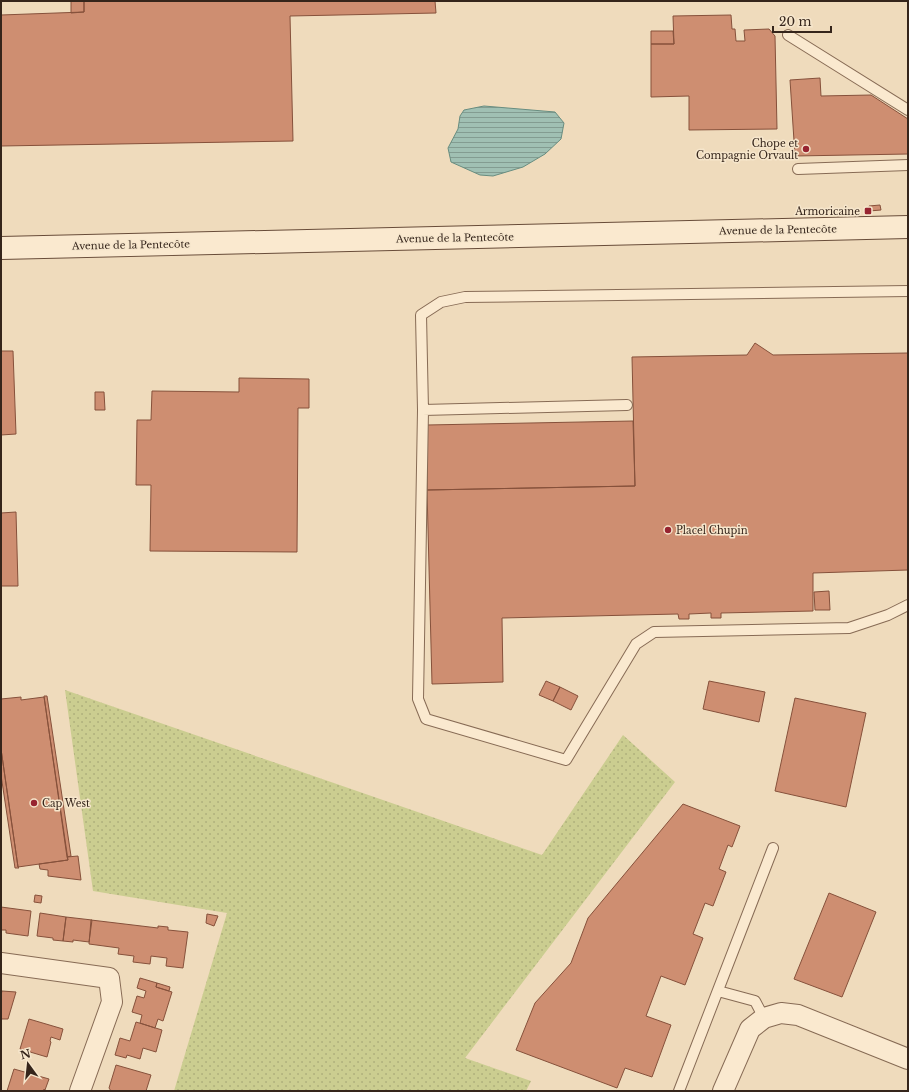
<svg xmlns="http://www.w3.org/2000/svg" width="909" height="1092" font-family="'Libre Baskerville',serif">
<defs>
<pattern id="grass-dots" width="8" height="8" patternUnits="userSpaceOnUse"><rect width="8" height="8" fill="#cbcd90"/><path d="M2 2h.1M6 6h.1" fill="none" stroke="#afb07c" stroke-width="1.8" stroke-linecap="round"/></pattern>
<pattern id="water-rules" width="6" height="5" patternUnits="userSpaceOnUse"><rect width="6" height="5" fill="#a0c0b3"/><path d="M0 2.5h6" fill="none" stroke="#839c91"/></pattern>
</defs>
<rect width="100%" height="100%" fill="#efdbbc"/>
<path fill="url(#grass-dots)" d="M65,690L542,855L623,735L675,782L465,1058L531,1081L526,1091H174L227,913L93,891Z"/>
<path fill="url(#water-rules)" stroke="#688d80" d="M484,106L555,112L564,123L561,139L545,154L523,167L493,176L480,175L451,162L448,148L458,129L460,116L464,110Z"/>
<path fill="#ce8e71" stroke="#86513b" d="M71,1H84V12L71,13Z
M84,1H435L436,13L290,16L293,141L1,146V15L84,12Z
M731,15L732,29H735L736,41H745L744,30L769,29L775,36L777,129L689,130V96L651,97V44H674L673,16Z
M651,31H673L674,44H651Z
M820,78L821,96L871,95L908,119V154L795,156L790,80Z
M880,205L881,210L869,211V206Z
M755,343L773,355L908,353V570L813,573V611L721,613V618H711V613L689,614V619H679L678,614L502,618L503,682L432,684L427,490L635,486L632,357L747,355Z
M1,351H13L16,434L1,435Z
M239,378L309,379V408H298L297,552L150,551L151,485H136L137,420H151L152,391L239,392Z
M95,392H104L105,410H95Z
M633,421L635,486L427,490V425Z
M16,512L18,586H1V513Z
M829,591L830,610H815L814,592Z
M546,681L560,687L553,701L539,695Z
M709,681L765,692L759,722L703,709Z
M560,687L578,696L571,710L553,701Z
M44,696H47L71,856L67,857Z
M21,697V700L44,697L68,860L18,867L1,749V699Z
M795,698L866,713L846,807L775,791Z
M1,749L18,867L19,868H15L1,775Z
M683,804L740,826L732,847L728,845L719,869L726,872L713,906L705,903L693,934L703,938L685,985L661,976L646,1016L671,1025L652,1077L625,1068L617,1088L516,1050L535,1003L571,963L588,918Z
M78,856L81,880L48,876V870L40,869L39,864L68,860L67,857Z
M829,893L876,912L842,997L794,979Z
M35,895L42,896L41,903L34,902Z
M1,907L31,911L28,936L6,933V930H1Z
M40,913L66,917L63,941L53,940V938L37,936Z
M207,914L218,916L214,926L206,923Z
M66,917L92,920L89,942L73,940V942L63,941Z
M91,920L158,928V926L168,927V930L188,932L183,968L166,966L167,958L151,956L150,964L133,962L134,956L118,954L119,948L89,944Z
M140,978L157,983L156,987L172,992L163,1021L158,1019L155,1028L140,1023L142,1015L132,1012L137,996L144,998L146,991L137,988Z
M157,983L170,987L169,991L156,987Z
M2,991L16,992L8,1019H1V995Z
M29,1019L63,1029L60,1040L51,1037L50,1041L51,1042L47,1057L20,1049Z
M136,1022L162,1030L156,1052L143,1048L140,1059L127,1055L126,1058L115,1055L120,1038L130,1041Z
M116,1065L151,1075L146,1091H111L109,1088Z
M14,1069L49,1079L45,1090L44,1089L43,1091H7Z"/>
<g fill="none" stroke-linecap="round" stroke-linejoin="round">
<defs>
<path id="lane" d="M788,35L908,110
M798,169L908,165
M627,405L423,410L421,315L441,302L465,297L908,291
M423,410L418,699L426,719L566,760L636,644L654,632L849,628L888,615L908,605
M718,991L755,1001L764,1018
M679,1091L773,848"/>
<path id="street" d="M1,963L109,978L112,1002L80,1091
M723,1091L750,1029L764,1018L781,1013L798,1015L908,1059"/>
<path id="secondary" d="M1,248L908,227"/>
</defs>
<use href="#lane" stroke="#876b55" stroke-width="12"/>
<use href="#street" stroke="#876b55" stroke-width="22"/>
<use href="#secondary" stroke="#684c39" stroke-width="24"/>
<use href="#lane" stroke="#fae9cf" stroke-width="10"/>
<use href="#street" stroke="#fae9cf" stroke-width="20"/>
<use href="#secondary" stroke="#fae9cf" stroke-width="22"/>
</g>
<g fill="#972430" stroke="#f6e6cc" stroke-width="1.5">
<circle cx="806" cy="149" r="4"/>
<rect x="864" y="207" width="8" height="8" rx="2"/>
<circle cx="668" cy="530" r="4"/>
<circle cx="34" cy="803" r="4"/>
</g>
<g text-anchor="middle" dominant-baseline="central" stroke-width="3" stroke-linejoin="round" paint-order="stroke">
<g font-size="10" fill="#35251b" stroke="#f6e6cc" text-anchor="end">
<text x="798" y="143">Chope et<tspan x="798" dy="12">Compagnie Orvault</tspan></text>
<text x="860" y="211">Armoricaine</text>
<text x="676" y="530" text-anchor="start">Placel Chupin</text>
<text x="42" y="803" text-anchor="start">Cap West</text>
</g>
<g font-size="10" fill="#35251b" stroke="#f6e6cc">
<text transform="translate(778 230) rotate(-1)">Avenue de la Pentecôte</text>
<text transform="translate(455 238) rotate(-1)">Avenue de la Pentecôte</text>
<text transform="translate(131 245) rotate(-1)">Avenue de la Pentecôte</text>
</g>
</g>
<rect width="909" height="1092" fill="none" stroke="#35251b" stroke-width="4"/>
<g transform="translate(28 1064) rotate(345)" stroke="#f6e6cc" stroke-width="3" paint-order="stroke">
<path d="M0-3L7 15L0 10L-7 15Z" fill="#35251b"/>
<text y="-6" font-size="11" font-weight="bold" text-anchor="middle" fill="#35251b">N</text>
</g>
<path d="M773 26v6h58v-6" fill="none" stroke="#35251b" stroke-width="2"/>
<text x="779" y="26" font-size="12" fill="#35251b" stroke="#f6e6cc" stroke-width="3" paint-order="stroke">20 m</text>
</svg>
